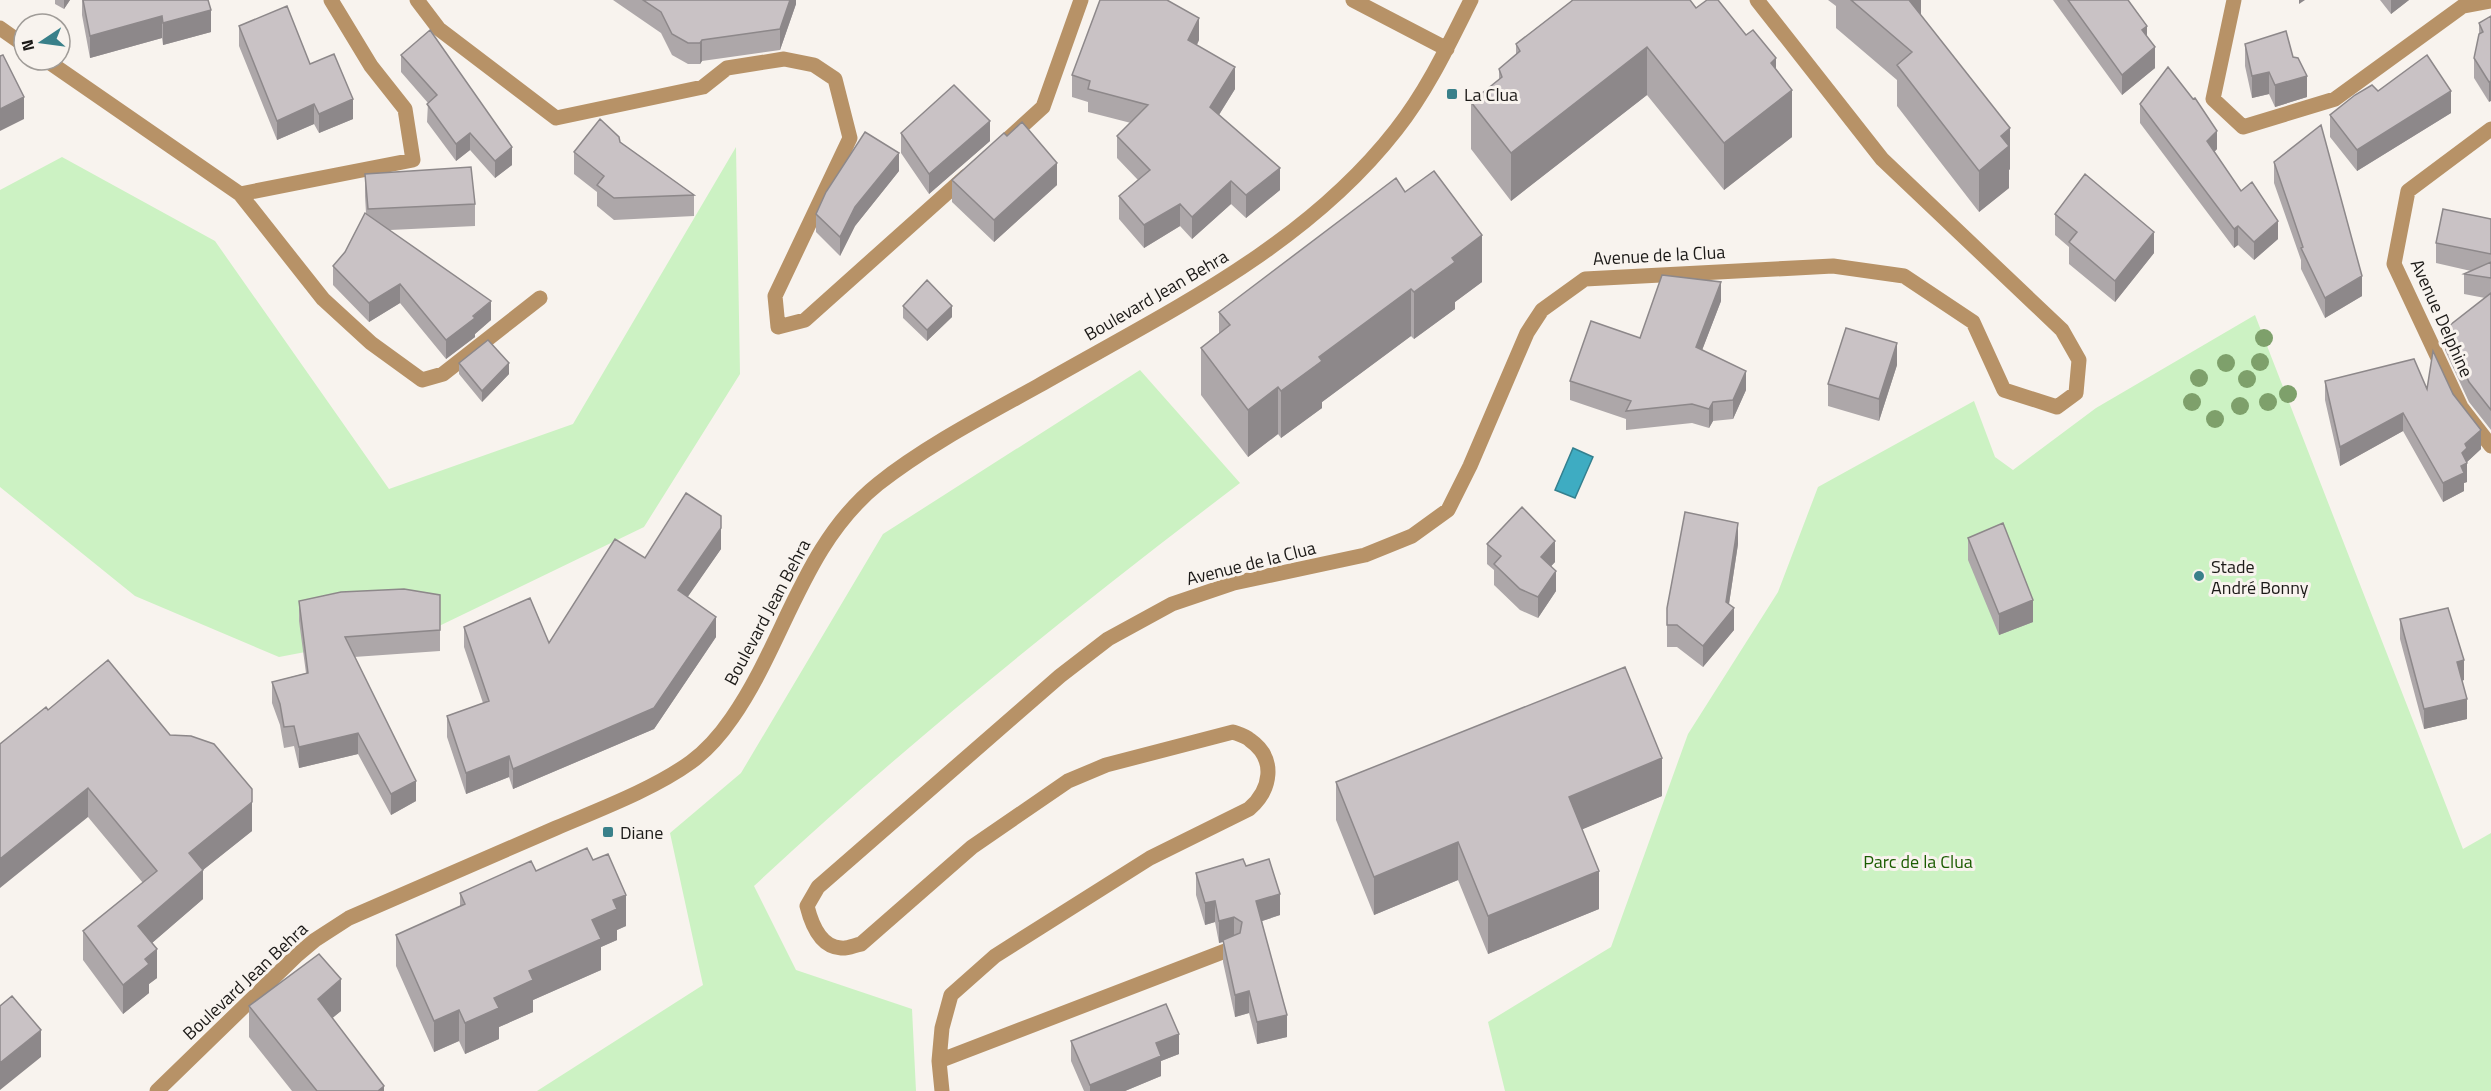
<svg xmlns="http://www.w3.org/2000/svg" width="2491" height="1091" font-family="'Titillium Web',sans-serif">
<rect width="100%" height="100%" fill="#f8f3ee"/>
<path fill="#ccf2c3" d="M736,147L740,374L644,527L437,627L279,657L135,596L0,487V190L62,157L215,241L389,489L573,424Z
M2255,315L2463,849L2491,833V1091H1505L1488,1022L1611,947L1688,734L1778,592L1818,487L1974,401L1995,457L2013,470L2096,408Z
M1140,370L1240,483C1073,610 908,742 754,886L796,970L912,1009L916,1091H537L703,985L670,833L741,773L883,534Z"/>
<path fill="#3eacc2" stroke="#34808f" stroke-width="1.5" d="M1573,448L1593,457L1575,498L1555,490Z"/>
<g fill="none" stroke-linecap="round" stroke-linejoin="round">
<path stroke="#b79267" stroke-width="15" d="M417,0L439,29L556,118L703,87L727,68L784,59L814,65L835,79L850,138L775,296L778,327L805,320L966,176
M1353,0L1447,49
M2234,0L2213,99L2243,127L2335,99L2463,6L2491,1
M0,28L24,45
M46,60L240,194L413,160L405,109L371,66L331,0
M2491,129L2408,191L2394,264L2461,407L2491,446
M1009,138L1043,107L1081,0
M240,194L323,299L371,343L422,380L443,374L540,298
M939,1061L1233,948
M157,1091L296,956L315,940L349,918C418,888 487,858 556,828C598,810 654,789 691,762C706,751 721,734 732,718C785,642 803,544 878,484C926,446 984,416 1038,386C1165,313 1304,248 1396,130C1427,91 1449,44 1471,0
M942,1091L939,1061L942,1028L951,995L995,956L1150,858L1249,809C1271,790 1277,759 1250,740C1246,736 1238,734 1233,732L1106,765L1068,781L972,847L861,944C855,945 847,949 841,948C820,947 811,922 807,906L818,887L1060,676L1108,639L1172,604L1234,583L1365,555L1412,536L1448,510L1470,466L1527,333L1542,310L1585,279L1833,266L1904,276L1973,322L2004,390L2057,407L2076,393L2079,360L2062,330L1882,159L1757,0"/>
</g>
<g fill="#7ea06b">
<circle cx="2264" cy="338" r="9"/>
<circle cx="2260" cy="362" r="9"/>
<circle cx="2226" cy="363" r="9"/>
<circle cx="2199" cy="378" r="9"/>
<circle cx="2247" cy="379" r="9"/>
<circle cx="2288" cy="394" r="9"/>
<circle cx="2192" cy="402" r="9"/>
<circle cx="2268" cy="402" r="9"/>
<circle cx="2240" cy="406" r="9"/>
<circle cx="2215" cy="419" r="9"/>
</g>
<path fill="#ada7a9" d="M55,0H70L64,9L55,4Z
M82,0H208L211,32L163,45L162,38L90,58L82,15Z
M613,0H796V4L780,50L702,61L700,64H688L672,55L661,33Z
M1571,0H1690L1696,8L1746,35L1776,70L1792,137L1724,190L1647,95L1511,201L1471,149V102L1499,80V69L1516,55V44L1572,1Z
M1828,0H1921V15L2010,169L2009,170V188L1979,212L1897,106V80L1836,28V6Z
M2053,0H2128L2147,37L2155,68L2122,95Z
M2380,0H2409L2391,14Z
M2491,16L2489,102L2474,78V58L2479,34V23Z
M239,26L310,64L353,119L319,133L314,124L277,140L239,46Z
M1199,40L1197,45L1235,89L1219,115L1280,190L1246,218L1231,204L1192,239L1180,226L1144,248L1119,219V196L1138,180L1117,158V136L1131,123L1088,112V102L1072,97V75Z
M2245,44L2293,57L2307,97L2275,107L2269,94L2252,98L2245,66Z
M401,55L512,165L495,178L470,150L456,161L427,122L428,103L401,72Z
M2378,91L2451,113L2357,171L2330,137V115Z
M2140,104L2217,149L2214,152L2241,191L2278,239L2254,260L2238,245L2234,248L2140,123Z
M901,133L990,141L929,194L901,153Z
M620,142L694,195V216L614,220L597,206V192L574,174V152Z
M2274,162L2362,296L2325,318L2301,269V260L2274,183Z
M899,171L855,226L840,256L816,232V214Z
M365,174L475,204V226L390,230L491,320L475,334V337L446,359L400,303L369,322L333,285V266L345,252L366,213L365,196Z
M952,180L1057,185L994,242L952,202Z
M1405,192L1482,282L1455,302V309L1414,339L1411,336L1322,402V408L1281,438L1278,434L1248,457L1201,395V348L1219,334V312Z
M2055,214L2154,253L2115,302L2069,264V247L2055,235Z
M2491,219V430L2469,402L2445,350V329L2485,298L2464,294V274L2471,271L2436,263V243Z
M1721,301L1702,350L1746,390L1733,419L1713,421L1709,428L1692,423L1626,430V419L1570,400V381L1640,338Z
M903,306L952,317L927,341L903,318Z
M459,363L509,374L482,402L459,374Z
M1897,365L1879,421L1828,406V384Z
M2325,381L2427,389L2453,394L2481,449L2467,462V482L2464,483V491L2443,502L2403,431L2340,466L2325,400Z
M1968,538L2033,622L1999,635L1968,560Z
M1487,544L1555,562L1551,566L1556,591L1538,618L1520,610L1494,585V570L1487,564Z
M1738,544L1729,604L1734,630L1703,667L1677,647H1667V608Z
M721,549L687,597L716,637L654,729L513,789L509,777L466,794L447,737V716L483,703L464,647V627L549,643L645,558Z
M440,595V651L354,657L416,801L391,815L358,754L299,768L294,746L284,748L280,725L272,703V682L306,673L299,621V601Z
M2400,619L2464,680L2461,681L2467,719L2424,729L2400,639Z
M48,710L170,735L252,831L203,870V899L152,943L157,978L149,984V993L123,1014L83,960V931L143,883L88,817Z
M1336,782L1662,796L1582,829L1599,909L1488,954L1458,880L1374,915L1336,820Z
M1246,866L1280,915L1262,921L1287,1037L1257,1044L1249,1013L1235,1017L1223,962V942L1219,943L1215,922L1205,925L1196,895V873Z
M536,871L626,926L617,930V940L601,947V970L533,1000V1012L499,1027V1039L465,1054L459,1041L434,1052L396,966V935L460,907V893Z
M249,1006L341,1011L332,1018L384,1091H292L249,1037Z
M1071,1041L1179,1054L1161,1061V1076L1125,1091H1084L1071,1061Z"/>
<path fill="#8d888a" d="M64,0H70L64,9Z
M790,0H796V4L780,50V29Z
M1908,0H1921V26Z
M2299,0H2305L2299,4Z
M2391,0H2409L2391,14Z
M211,10V32L163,45V23Z
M162,16V38L90,58V36Z
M1199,18V40L1188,62V40Z
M2147,26V46L2142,30Z
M702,40V61L700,64V43Z
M1647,47V95L1511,201V153Z
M2155,47V68L2122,95V75Z
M1776,58V102L1792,90V137L1724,190V143L1771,63Z
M1235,67V89L1210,129V107Z
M2269,72V94L2252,98V76Z
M2307,76V97L2275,107V85Z
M2491,81V101L2489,102V82Z
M2451,91V113L2357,171V150Z
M24,97V119L0,131V109Z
M353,99V119L319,133V114Z
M314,104V124L277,140V121Z
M990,121V141L929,194V174Z
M2010,128V169L2009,170V188L1979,212V171L2001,136Z
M2217,131V149L2207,159V141Z
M470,133V150L456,161V144Z
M512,147V165L495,178V161Z
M899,153V171L855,226L840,256V237L855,207Z
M1057,163V185L994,242V220Z
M1280,168V190L1246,218V195Z
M1231,181V204L1192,239V217Z
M1180,204V226L1144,248V225Z
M2278,221V239L2254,260V242Z
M2238,226V245L2234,248V229Z
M2154,232V253L2115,302V281Z
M1482,235V282L1455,302V309L1414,339V292L1452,258Z
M2362,276V296L2325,318V298Z
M1721,282V301L1696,366V347Z
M400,284V303L369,322V303Z
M1411,289V336L1322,402V408L1281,438V391L1319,357Z
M491,301V320L475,334V337L446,359V340Z
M952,306V317L927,341V330Z
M1897,343V365L1879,421V399Z
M509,363V374L482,402V391Z
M1746,371V390L1733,419V400Z
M1278,387V434L1248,457V410Z
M1713,402V421L1709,428V409Z
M2403,413V431L2340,466V447Z
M2481,430V449L2467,462V482L2464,483V491L2443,502V483L2462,453L2465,444Z
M1738,523V544L1727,617L1734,608V630L1703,667V646L1726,602Z
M721,528V549L678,611V590Z
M1555,541V562L1541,577V557Z
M1556,571V591L1538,618V597Z
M2033,600V622L1999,635V614Z
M716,617V637L654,729L513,789V769Z
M2464,660V680L2457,682V662Z
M2467,699V719L2424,729V709Z
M358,733V754L299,768V747Z
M509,756V777L466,794V773Z
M1662,758V796L1569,835V797Z
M416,781V801L391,815V794Z
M88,788V817L0,888V859Z
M252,802V831L203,870V899L138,955V926L189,853Z
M1458,842V880L1374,915V877Z
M1599,871V909L1488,954V916Z
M1280,894V915L1256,923V901Z
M626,895V926L617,930V940L601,947V970L533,1000V1012L499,1027V1039L465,1054V1023L494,998L592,920L613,900Z
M1215,901V922L1205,925V903Z
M1234,917V938L1219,943V921Z
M157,949V978L149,984V993L123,1014V985L145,959Z
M341,979V1011L318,1030V999Z
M1249,991V1013L1235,1017V995Z
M459,1010V1041L434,1052V1021Z
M1287,1015V1037L1257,1044V1022Z
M41,1030V1057L0,1090V1063Z
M1179,1034V1054L1161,1061V1076L1125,1091H1090V1085L1156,1043Z
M384,1086V1091H378Z"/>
<path fill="#c9c2c5" stroke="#8d888a" stroke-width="1.5" d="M83,0H208L211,10L163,23L162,16L90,36Z
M643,0H790L780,29L702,40L700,43H688L672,34L661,12Z
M1100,0H1167L1199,18L1188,40L1235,67L1210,107L1280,168L1246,195L1231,181L1192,217L1180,204L1144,225L1119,196L1150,170L1117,136L1148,105L1088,89L1090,81L1072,75Z
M1573,0H1690L1696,8L1707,0H1718L1746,35L1753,30L1776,58L1771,63L1792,90L1724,143L1647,47L1511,153L1471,102L1502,77L1499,69L1520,51L1516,44Z
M1851,0H1909L2010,128L2001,136L2009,146L1979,171L1897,65L1912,52Z
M2068,0H2128L2147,26L2142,30L2155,47L2122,75Z
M287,6L310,64L334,54L353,99L319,114L314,104L277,121L239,26Z
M2491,16V81L2489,82L2474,58L2479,34L2483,32L2479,23Z
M430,30L512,147L495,161L470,133L456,144L427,104L437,95L401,55Z
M2286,31L2293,57L2298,58L2307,76L2275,85L2269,72L2252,76L2245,44Z
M3,55L24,97L0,109V56Z
M2427,55L2451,91L2357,150L2330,115L2355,95L2372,85L2378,91Z
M2168,67L2193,99L2195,98L2217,131L2207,141L2241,191L2252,182L2278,221L2254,242L2238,226L2234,229L2140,104Z
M954,85L990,121L929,174L901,133Z
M600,119L619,137L620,142L694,195L614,198L597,185L604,176L574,152Z
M1022,122L1057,163L994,220L952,180L1004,133L1007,136Z
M2321,125L2362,276L2325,298L2301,248L2303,247L2274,162Z
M865,132L899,153L855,207L840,237L816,214L826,192Z
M471,167L475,204L368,209L365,174Z
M1434,171L1482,235L1452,258L1455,262L1414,292L1411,289L1319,357L1322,361L1281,391L1278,387L1248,410L1201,348L1230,325L1219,312L1396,178L1405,192Z
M2085,174L2154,232L2115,281L2069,242L2077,232L2055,214Z
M2443,209L2491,219V254L2436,243Z
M365,213L491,301L473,316L475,318L446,340L400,284L369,303L333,266L345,252Z
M2491,262V278L2464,274Z
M1662,275L1721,282L1696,347L1746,371L1733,400L1713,402L1709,409L1692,404L1626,411L1631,401L1570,381L1591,321L1640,338Z
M927,280L952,306L927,330L903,306Z
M2491,293V410L2469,382L2445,329Z
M1846,328L1897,343L1879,399L1828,384Z
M488,340L509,363L482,391L459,363Z
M2433,351L2453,394L2481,430L2465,444L2467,448L2462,453L2467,463L2461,466L2464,473L2443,483L2403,413L2340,447L2325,381L2414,359L2427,389Z
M686,493L721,516V528L678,590L716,617L654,708L513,769L509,756L466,773L447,716L489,701L464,627L530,598L549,643L615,539L645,558Z
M1522,507L1555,541L1541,557L1556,571L1538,597L1520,589L1494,564L1501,556L1487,544Z
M1685,512L1738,523L1726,602L1734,608L1703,646L1677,625H1667V608Z
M2003,523L2033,600L1999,614L1968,538Z
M404,589L440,595V630L345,637L416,781L391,794L358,733L299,747L294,726L284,727L280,704L272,682L308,673L299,601L341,592Z
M2448,608L2464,660L2457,662L2467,699L2424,709L2400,619Z
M108,660L170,735L191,736L214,744L252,789V802L189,853L203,870L138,926L157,949L145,959L149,964L123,985L83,931L157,871L88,788L0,859V744L46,707L48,710Z
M1625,667L1662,758L1569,797L1599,871L1488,916L1458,842L1374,877L1336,782Z
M587,848L593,860L608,854L626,895L613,900L617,909L592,920L601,939L529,971L533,980L494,998L499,1008L465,1023L459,1010L434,1021L396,935L465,904L460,893L531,861L536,871Z
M1243,859L1246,866L1269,859L1280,894L1256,901L1287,1015L1257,1022L1249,991L1235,995L1223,940L1240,933L1242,922L1234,917L1219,921L1215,901L1205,903L1196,873Z
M319,954L341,979L318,999L384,1086L378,1091H317L249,1006Z
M12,996L41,1030L0,1063V1006Z
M1166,1004L1179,1034L1156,1043L1161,1056L1090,1085L1071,1041Z"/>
<g fill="#39808a" stroke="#f8f3ee" stroke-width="2">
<rect x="1446" y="88" width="12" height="12" rx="3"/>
<circle cx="2199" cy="576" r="6"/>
<rect x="602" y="826" width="12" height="12" rx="3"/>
</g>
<g text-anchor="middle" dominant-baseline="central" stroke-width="6" stroke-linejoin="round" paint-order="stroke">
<g font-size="18" fill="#1b1917" stroke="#f8f3ee" text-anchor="start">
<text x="1464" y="94">La Clua</text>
<text x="2211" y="566">Stade<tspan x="2211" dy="21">André Bonny</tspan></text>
<text x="620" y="832">Diane</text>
</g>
<g font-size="18" fill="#1b1917" stroke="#f8f3ee">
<text transform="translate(1659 255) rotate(-3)">Avenue de la Clua</text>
<text transform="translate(1156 295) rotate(-30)">Boulevard Jean Behra</text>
<text transform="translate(2442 318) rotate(66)">Avenue Delphine</text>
<text transform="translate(1251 563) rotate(-14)">Avenue de la Clua</text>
<text transform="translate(767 612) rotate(-62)">Boulevard Jean Behra</text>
<text transform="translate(245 981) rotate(-43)">Boulevard Jean Behra</text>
</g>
<g font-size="18" fill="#1b5c00" stroke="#f8f3ee">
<text x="1918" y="861">Parc de la Clua</text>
</g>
</g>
<g transform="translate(42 42) rotate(257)"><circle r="28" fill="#f8f3ee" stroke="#a09c98" stroke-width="1.5"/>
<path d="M0-4.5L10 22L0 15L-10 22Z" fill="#39808a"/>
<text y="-9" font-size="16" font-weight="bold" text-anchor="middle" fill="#1b1917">N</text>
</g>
</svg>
